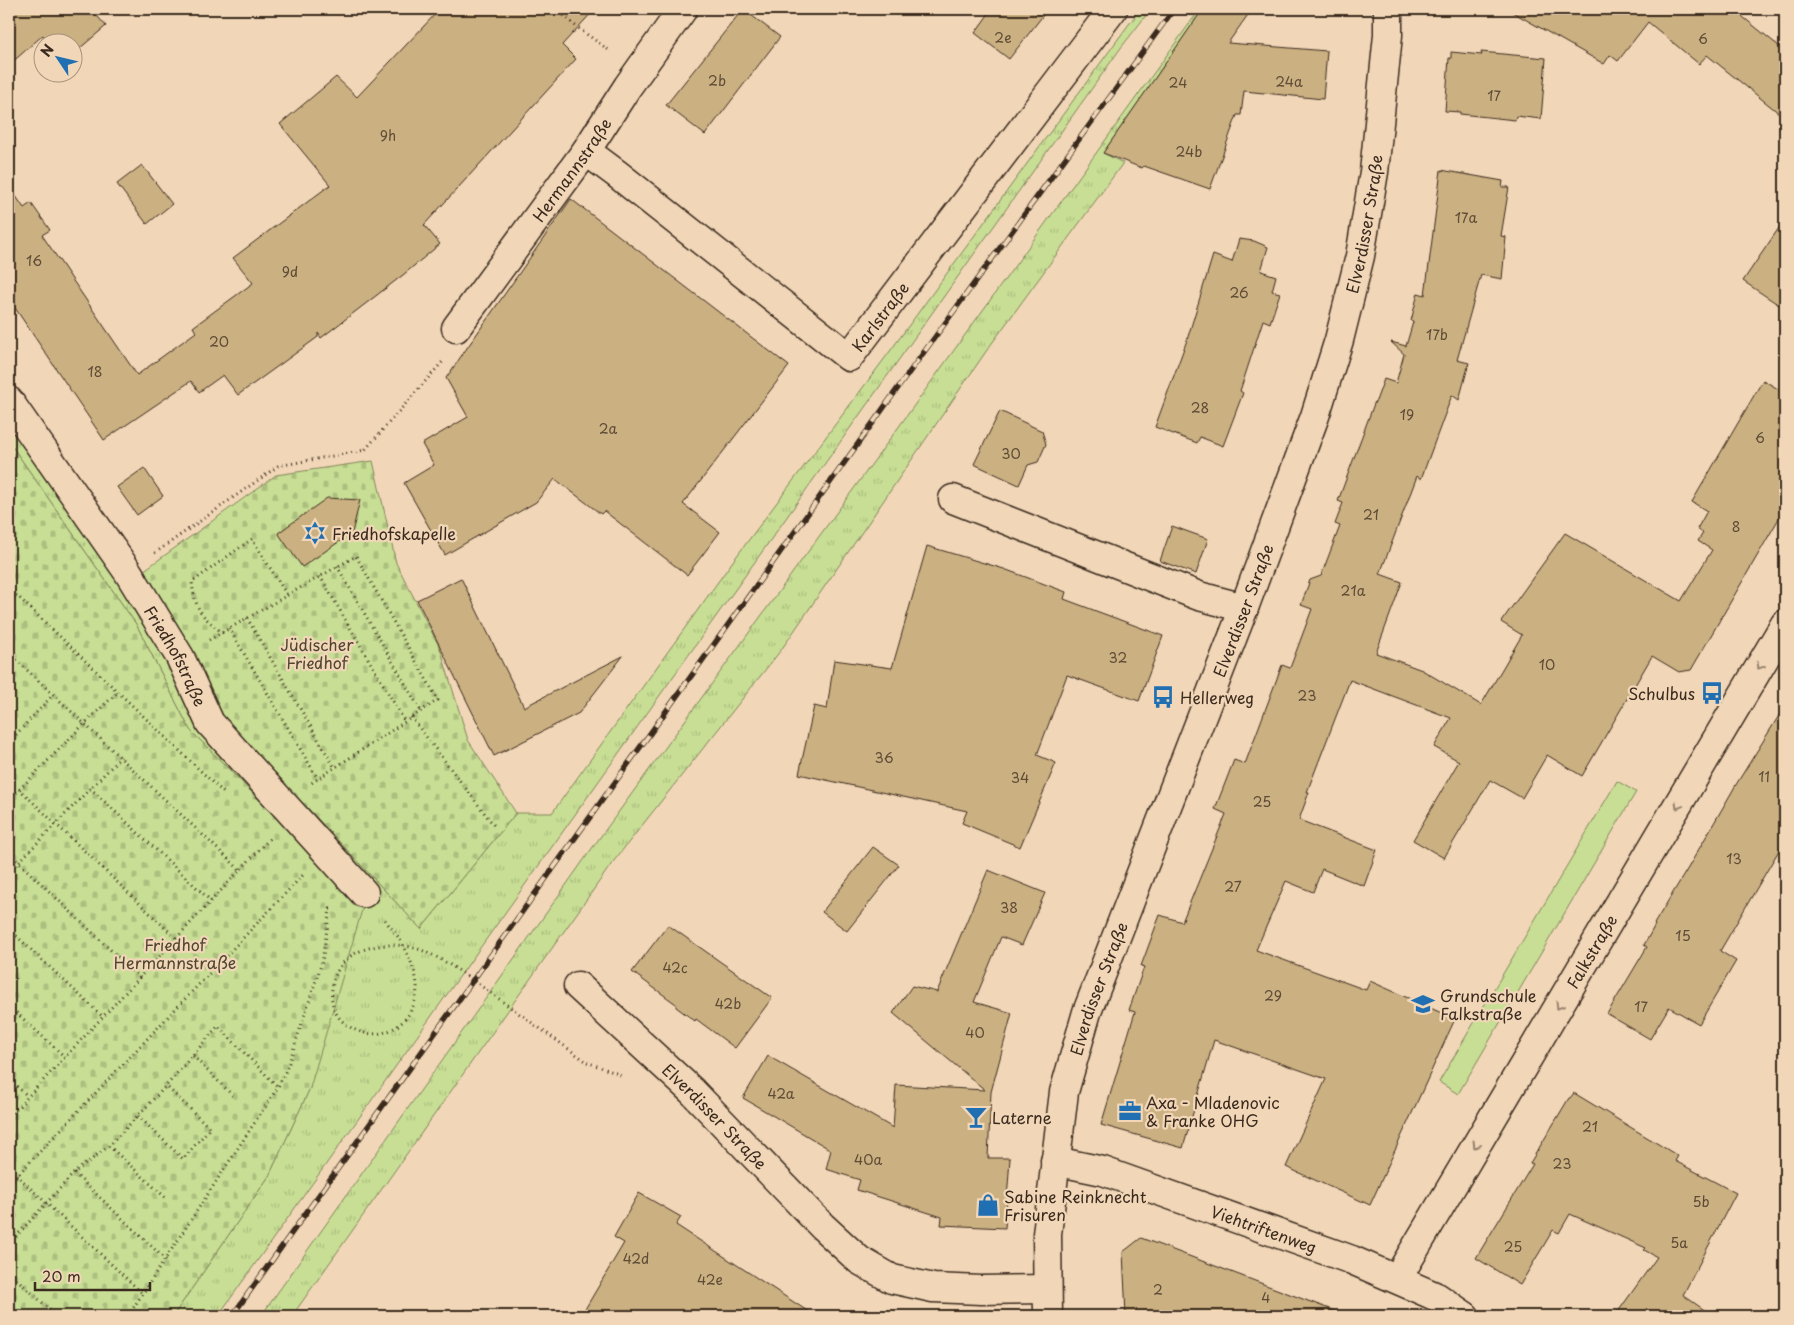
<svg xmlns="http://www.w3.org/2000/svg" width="1794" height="1325" font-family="'Playpen Sans',sans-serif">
<defs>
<pattern id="grass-tufts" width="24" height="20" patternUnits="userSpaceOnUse" patternTransform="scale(1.25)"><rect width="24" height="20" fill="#c7de94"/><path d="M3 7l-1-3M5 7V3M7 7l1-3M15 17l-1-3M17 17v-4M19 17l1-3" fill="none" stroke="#acbf7f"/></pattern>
<pattern id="cemetery-stones" width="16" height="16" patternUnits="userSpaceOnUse" patternTransform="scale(1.25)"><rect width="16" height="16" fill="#c7de94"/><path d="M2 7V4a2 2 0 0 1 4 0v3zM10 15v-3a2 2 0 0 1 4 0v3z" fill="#acbf7f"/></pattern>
</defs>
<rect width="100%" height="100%" fill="#f1d7b8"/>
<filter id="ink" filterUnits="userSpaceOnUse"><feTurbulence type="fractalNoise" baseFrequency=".02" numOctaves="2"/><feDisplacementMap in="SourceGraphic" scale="10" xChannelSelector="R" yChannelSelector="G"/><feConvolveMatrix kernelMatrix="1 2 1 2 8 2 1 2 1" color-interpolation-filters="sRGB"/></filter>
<g filter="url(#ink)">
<path fill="url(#grass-tufts)" stroke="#818459" d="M1140,9H1151L1120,49L218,1316H173L269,1176L310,1088L339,880L190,730L136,624L9,442V426L77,524L124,585L143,571L192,650L225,720L421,929L516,813H552L733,561L888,354Z
M1200,9H1203L1103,153L1123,163L987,350L781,650L613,862L292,1316H261L593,847L890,439Z"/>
<path fill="url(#cemetery-stones)" stroke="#818459" d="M9,442L136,624L190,730L339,880L364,903L310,1088L269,1176L173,1316H9Z
M373,461L396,563L440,648L468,740L516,813L421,929L225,720L192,650L143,571L276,475Z"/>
<path fill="#c7de94" stroke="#818459" d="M1617,781L1636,792L1458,1094L1439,1082Z"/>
<path fill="#cbb081" stroke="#3b2a1e" d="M9,9H91L106,26L72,55V42H48L43,35L9,65Z
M440,9H595L562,45L576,59L424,225L440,244L403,275L321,338L318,333V337L238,395L223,375L199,392L191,381L104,440L9,299V186L24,208L31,203L50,230L42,235L137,375L196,332L193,327L253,283L233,258L330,185L280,124L336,77L357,97Z
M743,9L780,37L705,135L666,105Z
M992,9H1048L1009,59L975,33Z
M1203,9H1252L1228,43L1327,51L1323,99L1244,91L1241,115H1237L1210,189L1144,166L1142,168L1103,153Z
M1507,9H1733L1785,51V118L1707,55L1699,64L1648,22L1618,61L1610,55L1604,64Z
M1451,52L1482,55L1481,52L1546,58L1541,119L1516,116L1515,120L1460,114V112L1445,111L1449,58L1451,59Z
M142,165L172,204L147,224L117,184Z
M1441,170L1503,181L1502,187H1509L1501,236L1506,237L1502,279L1481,275L1457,360L1469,363L1459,400L1452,395L1421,479L1417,476L1380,574L1402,582L1376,653L1422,670L1481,705L1522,635L1501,622L1565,533L1681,601L1712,550L1698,541L1703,533L1697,529L1707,511L1692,502L1763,380L1785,393V508L1691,670L1679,672L1652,656L1582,776L1547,755L1522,798L1490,780L1444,858L1413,840L1459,761L1434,747L1451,718L1350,680L1307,792H1309L1299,820L1377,850L1364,886L1322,869L1313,892L1286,881L1256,950L1366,990L1370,981L1455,1019L1370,1205L1286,1167L1326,1079L1214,1040L1183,1148L1101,1125L1135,1012L1129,1010L1144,967L1141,966L1160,915L1182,922L1226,814L1215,809L1234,760L1245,764L1282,665L1290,668L1312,609L1301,605L1310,580L1321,576L1340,526L1335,524L1343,503L1338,501L1375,401H1376L1384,379L1396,383L1404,354L1391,342L1406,346L1413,322L1411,321L1418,293L1425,295Z
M571,199L789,366L683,504L720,532L687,575L604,511L601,514L555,479L536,502L445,555L404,483L434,465L422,444L468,417L446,378Z
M1785,219V309L1743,281Z
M1239,239L1254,241L1268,247L1261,271L1276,276L1272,291L1280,293L1270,323L1263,320L1240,391L1243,393L1223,446L1200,437L1197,443L1155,427L1187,340L1213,255L1232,262Z
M1000,411L1042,431L1046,444L1038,462L1028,465L1019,485L974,464Z
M144,468L163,496L137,515L117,487Z
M327,498L360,500L352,533L302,567L278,533Z
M1172,526L1208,539L1196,574L1160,561Z
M927,546L1004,569L1066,592L1064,599L1163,636L1139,701L1067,675L1037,755L1056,763L1020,847L962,823L967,811L799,774L814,706L827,709L834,660L892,668Z
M461,578L524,707L623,656L579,713L494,756L417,600Z
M1785,706V840L1720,951L1736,961L1699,1024L1669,1007L1650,1039L1607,1014L1647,947L1644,945L1655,925L1654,924L1688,868L1737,783Z
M873,847L899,865L847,931L822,912Z
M988,870L1045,893L1022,945L1001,937L974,1002L1012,1013L991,1092L988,1158H1010L1005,1228L941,1225L942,1217L857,1190L860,1180L826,1169L831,1150L743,1098L768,1056L893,1128L896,1085L985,1090L893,1013L912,986L937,992Z
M668,925L772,998L735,1048L696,1019L695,1021L676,1007V1004L632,972Z
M1574,1093L1678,1156L1675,1161L1736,1193L1683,1295L1713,1316H1615L1657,1257L1644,1250L1646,1248L1570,1214L1559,1233L1553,1230L1520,1285L1476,1258L1533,1164L1530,1163L1569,1098H1570Z
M639,1193L681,1217L676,1225L815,1316H581L624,1243L614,1237Z
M1141,1238L1340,1313V1316H1126L1123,1252Z"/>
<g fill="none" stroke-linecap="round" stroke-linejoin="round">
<defs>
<g id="minor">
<path id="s1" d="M586,151L617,174L849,357L1113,9"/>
<path id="s2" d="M456,328L586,151L628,86L683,9"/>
<path id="s3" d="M9,401L128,572L180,657L210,723L364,893"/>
<path d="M953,499L1199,596L1244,608"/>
<path id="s4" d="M578,986L692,1091L822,1226L859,1260L892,1279L933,1288L981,1290L1047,1289"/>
<path id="s5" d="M1055,1161L1103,1171L1352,1260L1437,1297L1465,1316"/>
<path id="s6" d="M1397,1279L1785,624"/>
</g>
<g id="major">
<path id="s7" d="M1048,1316L1047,1234L1064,1092L1087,1012L1244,608L1315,416L1339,340L1360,256L1374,172L1388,35V9"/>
</g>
</defs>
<use href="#minor" stroke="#3b2a1e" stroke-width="31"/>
<use href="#major" stroke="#3b2a1e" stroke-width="31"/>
<path stroke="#3b2a1e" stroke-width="3" stroke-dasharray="1 4" stroke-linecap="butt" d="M556,9L578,28L610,51
M155,553L278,466L365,450L444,360
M337,566L421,711
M320,576L405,722
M9,588L226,795
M247,618L335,768
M229,628L318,779
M223,633C201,616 195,609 192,582L252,539L287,595
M209,640L356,556L438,700L310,784
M9,653L240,870
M411,717L496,828
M9,742L53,695
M90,788L211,901
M19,789L176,938
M9,800L84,724L117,693
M9,853L140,978
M9,872L121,757
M385,920L399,938L411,962
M9,929L103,1017
M9,1006L65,1057
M193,1056L234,1097
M587,1062L621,1075
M9,1080L28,1096
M138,1116L183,1159L210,1128L166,1086
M9,1117L270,838
M109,1146L167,1199
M9,1168L143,1294
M9,1184L303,875
M9,1244L74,1173
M166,1260L74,1173L109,1146L166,1086L218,1026L278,1087
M9,1272L57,1316
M128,1316L278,1087L288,1066L322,962L330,909H332"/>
<use href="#minor" stroke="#f1d7b8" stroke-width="28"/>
<use href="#major" stroke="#f1d7b8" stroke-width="28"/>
<defs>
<path id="rail" d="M232,1316L908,374L1174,9"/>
</defs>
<use href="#rail" stroke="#3b2a1e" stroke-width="5.5"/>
<use href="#rail" stroke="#f1d7b8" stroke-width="4" stroke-dasharray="11" stroke-linecap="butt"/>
<path stroke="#3b2a1e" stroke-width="3" stroke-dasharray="1 4" stroke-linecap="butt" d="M411,962C414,970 417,978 417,987C416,1028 373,1049 342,1021C330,1009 330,993 334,979C338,966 347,957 358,952C377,943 402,943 421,950C447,960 472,980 495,996C525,1018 556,1040 587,1062"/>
</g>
<defs><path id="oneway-chevron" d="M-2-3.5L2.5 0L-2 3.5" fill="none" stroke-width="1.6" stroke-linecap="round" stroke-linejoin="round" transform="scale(1.25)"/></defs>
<g stroke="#96806b">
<use href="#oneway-chevron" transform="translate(1760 666) rotate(121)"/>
<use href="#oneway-chevron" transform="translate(1678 806) rotate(121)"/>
<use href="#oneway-chevron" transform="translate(1559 1006) rotate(121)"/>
<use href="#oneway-chevron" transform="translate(1476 1145) rotate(121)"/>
</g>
</g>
<defs>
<symbol id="synagogue-bare" viewBox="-9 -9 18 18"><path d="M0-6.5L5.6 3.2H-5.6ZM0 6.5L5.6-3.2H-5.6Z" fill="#1f6fb2" stroke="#f1d7b8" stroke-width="2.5" paint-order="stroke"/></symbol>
<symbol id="bus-bare" viewBox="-9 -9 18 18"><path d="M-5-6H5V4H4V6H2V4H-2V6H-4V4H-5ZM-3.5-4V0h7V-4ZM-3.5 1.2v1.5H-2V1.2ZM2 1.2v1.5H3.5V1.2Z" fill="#1f6fb2" stroke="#f1d7b8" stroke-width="2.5" paint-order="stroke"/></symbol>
<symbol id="school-bare" viewBox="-9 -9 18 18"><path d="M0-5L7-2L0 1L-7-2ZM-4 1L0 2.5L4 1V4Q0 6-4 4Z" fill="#1f6fb2" stroke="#f1d7b8" stroke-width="2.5" paint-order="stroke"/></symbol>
<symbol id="office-bare" viewBox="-9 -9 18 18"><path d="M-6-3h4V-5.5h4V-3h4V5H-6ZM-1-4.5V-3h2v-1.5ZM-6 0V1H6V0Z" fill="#1f6fb2" stroke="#f1d7b8" stroke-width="2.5" paint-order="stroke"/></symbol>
<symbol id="bar-bare" viewBox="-9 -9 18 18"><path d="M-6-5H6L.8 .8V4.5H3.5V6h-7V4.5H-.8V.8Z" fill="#1f6fb2" stroke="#f1d7b8" stroke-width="2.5" paint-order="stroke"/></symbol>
<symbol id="shop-bare" viewBox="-9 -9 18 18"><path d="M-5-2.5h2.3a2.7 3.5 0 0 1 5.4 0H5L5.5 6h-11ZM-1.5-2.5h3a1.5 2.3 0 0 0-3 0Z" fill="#1f6fb2" stroke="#f1d7b8" stroke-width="2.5" paint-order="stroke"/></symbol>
</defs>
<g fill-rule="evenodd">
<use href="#synagogue-bare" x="299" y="517" width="32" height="32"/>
<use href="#bus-bare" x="1696" y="677" width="32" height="32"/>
<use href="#bus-bare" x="1147" y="681" width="32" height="32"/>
<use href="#school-bare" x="1407" y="988" width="32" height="32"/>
<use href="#office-bare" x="1114" y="1095" width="32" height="32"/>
<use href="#bar-bare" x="960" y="1101" width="32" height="32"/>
<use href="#shop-bare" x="972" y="1189" width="32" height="32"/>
</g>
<g text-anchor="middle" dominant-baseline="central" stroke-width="4.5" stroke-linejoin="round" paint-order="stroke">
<g font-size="14" fill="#5f4c37">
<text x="1003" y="37">2e</text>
<text x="1703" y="38">6</text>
<text x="717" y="80">2b</text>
<text x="1289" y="81">24a</text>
<text x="1178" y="82">24</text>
<text x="1494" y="95">17</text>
<text x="388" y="135">9h</text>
<text x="1189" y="151">24b</text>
<text x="1466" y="217">17a</text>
<text x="34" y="260">16</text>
<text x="290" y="271">9d</text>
<text x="1239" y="292">26</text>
<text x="1437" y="334">17b</text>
<text x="219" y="341">20</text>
<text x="95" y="371">18</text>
<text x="1200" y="407">28</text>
<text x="1407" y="414">19</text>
<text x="608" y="428">2a</text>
<text x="1760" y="437">6</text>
<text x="1011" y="453">30</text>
<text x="1371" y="514">21</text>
<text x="1736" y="526">8</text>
<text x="1353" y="590">21a</text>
<text x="1118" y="657">32</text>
<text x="1547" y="664">10</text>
<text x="1307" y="695">23</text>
<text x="884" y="757">36</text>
<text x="1764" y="776">11</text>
<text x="1020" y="777">34</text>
<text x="1262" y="801">25</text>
<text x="1734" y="858">13</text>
<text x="1233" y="886">27</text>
<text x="1009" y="907">38</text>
<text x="1683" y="935">15</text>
<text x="675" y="967">42c</text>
<text x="1273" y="995">29</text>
<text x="728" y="1003">42b</text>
<text x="1641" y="1006">17</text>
<text x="975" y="1032">40</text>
<text x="781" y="1093">42a</text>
<text x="1590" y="1126">21</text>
<text x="868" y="1159">40a</text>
<text x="1562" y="1163">23</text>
<text x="1701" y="1201">5b</text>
<text x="1679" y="1242">5a</text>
<text x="1513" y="1246">25</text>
<text x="636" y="1258">42d</text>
<text x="710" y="1279">42e</text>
<text x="1158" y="1289">2</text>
<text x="1266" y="1297">4</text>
</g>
<g font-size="16" fill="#3b2a1e" stroke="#f1d7b8">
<text stroke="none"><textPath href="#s2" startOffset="196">Hermannstraße</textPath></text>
<text stroke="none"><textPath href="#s7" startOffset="1145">Elverdisser Straße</textPath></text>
<text stroke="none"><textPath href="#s1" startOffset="385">Karlstraße</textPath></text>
<text stroke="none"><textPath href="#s7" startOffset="739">Elverdisser Straße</textPath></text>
<text stroke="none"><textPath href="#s3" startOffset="305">Friedhofstraße</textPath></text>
<text stroke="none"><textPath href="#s6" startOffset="381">Falkstraße</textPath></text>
<text stroke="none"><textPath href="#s7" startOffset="334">Elverdisser Straße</textPath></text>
<text stroke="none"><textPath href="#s4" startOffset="189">Elverdisser Straße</textPath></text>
<text stroke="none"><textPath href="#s5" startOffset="220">Viehtriftenweg</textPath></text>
</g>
<g font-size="16" fill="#3b2a1e" stroke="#f1d7b8" text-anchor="start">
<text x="332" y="533">Friedhofskapelle</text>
<text x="1695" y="693" text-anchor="end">Schulbus</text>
<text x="1180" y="697">Hellerweg</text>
<text x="1440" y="995">Grundschule<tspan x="1440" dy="18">Falkstraße</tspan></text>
<text x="1146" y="1102">Axa - Mladenovic<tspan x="1146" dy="18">&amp; Franke OHG</tspan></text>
<text x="992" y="1117">Laterne</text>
<text x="1004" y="1196">Sabine Reinknecht<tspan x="1004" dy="18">Frisuren</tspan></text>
</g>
<g font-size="16" fill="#504530" stroke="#f1d7b8">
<text x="317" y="644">Jüdischer<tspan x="317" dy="18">Friedhof</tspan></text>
<text x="175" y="944">Friedhof<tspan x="175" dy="18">Hermannstraße</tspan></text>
</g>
</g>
<rect width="1794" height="1325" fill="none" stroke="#f1d7b8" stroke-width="30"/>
<rect x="15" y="15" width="1764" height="1295" fill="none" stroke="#3b2a1e" stroke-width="2" filter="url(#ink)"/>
<g transform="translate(58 58) rotate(305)"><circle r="24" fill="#f1d7b8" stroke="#a8927a"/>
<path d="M0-4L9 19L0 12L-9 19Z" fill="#1f6fb2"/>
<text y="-8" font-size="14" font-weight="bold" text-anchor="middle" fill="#3b2a1e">N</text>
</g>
<path d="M35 1282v8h115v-8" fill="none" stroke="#3b2a1e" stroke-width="2.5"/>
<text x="42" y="1282" font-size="15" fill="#3b2a1e" stroke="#f1d7b8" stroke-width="4" paint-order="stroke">20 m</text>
</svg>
